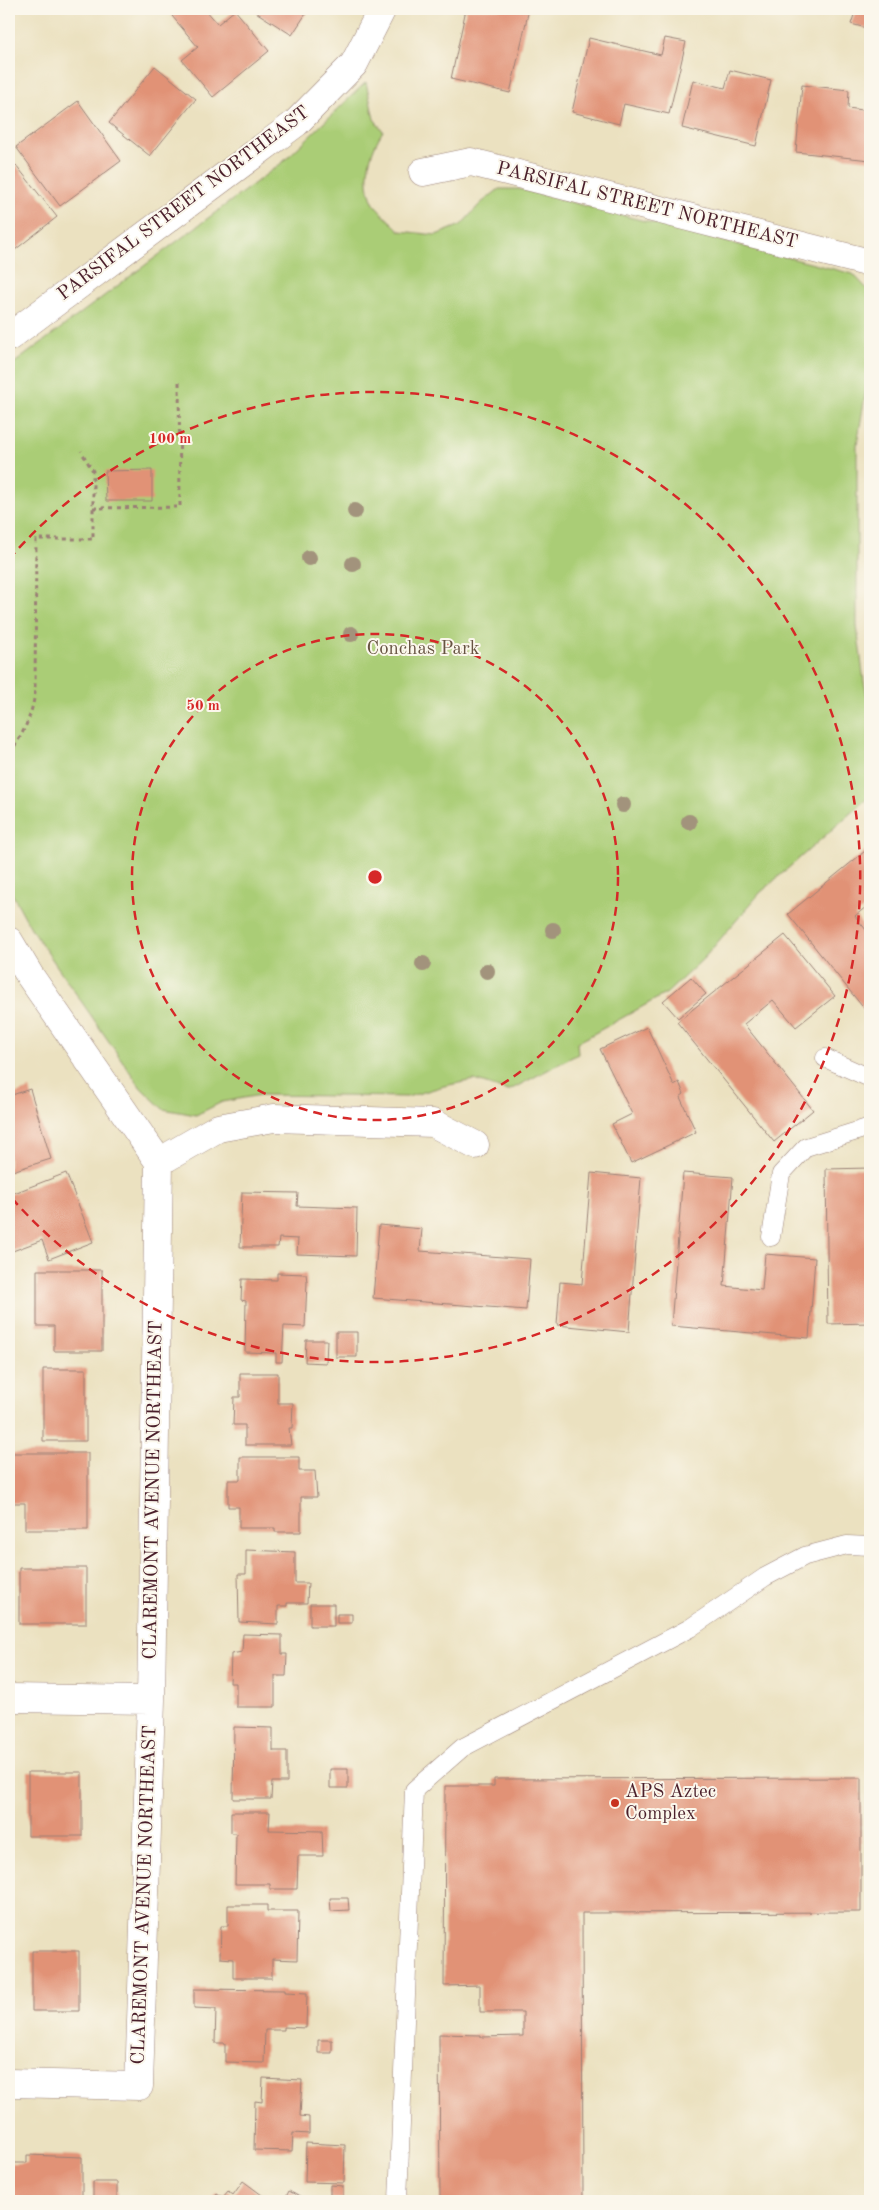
<svg xmlns="http://www.w3.org/2000/svg" width="879" height="2210" font-family="'Old Standard TT',serif">
<rect width="100%" height="100%" fill="#fbf7ec"/>
<filter id="ink" filterUnits="userSpaceOnUse"><feTurbulence type="fractalNoise" baseFrequency=".02" numOctaves="2"/><feDisplacementMap in="SourceGraphic" scale="10" xChannelSelector="R" yChannelSelector="G"/><feConvolveMatrix kernelMatrix="1 2 1 2 8 2 1 2 1" color-interpolation-filters="sRGB"/></filter>
<filter id="wash" filterUnits="userSpaceOnUse"><feTurbulence type="fractalNoise" baseFrequency=".0096" numOctaves="4" result="noise"/><feDisplacementMap in="SourceGraphic" scale="20" xChannelSelector="R" yChannelSelector="G"/><feGaussianBlur stdDeviation="1.12" result="paint"/><feColorMatrix in="noise" values="0 0 0 0 0 0 0 0 0 0 0 0 0 0 0 0 0 1.4 0 .05"/><feComposite in="paint" operator="in"/></filter>
<g filter="url(#wash)">
<rect width="100%" height="100%" fill="#ebe1c0"/>
<path fill="#aacd76" stroke="#7a7650" d="M366,82L374,119L383,131C370,151 362,178 373,202C378,212 392,222 400,231L436,235L461,225L480,204L499,189H519L853,274L870,292V364L857,445V626L864,682L870,709V796L760,893L704,958L667,993L577,1043L578,1054L508,1091L474,1080L444,1086L407,1097L260,1095L222,1102L196,1115L163,1109L141,1088L32,930L9,888V367L283,162Z"/>
<g id="blocks">
<path fill="#e19276" d="M181,9H205L218,24L235,10L269,51L213,97L182,60L198,47L172,16Z
M251,9H309L292,35Z
M466,9H529L510,93L451,79Z
M856,9H870V29L851,24Z
M589,38L661,55L665,38L686,42L669,114L624,104L619,124L572,112Z
M155,66L196,99L150,156L109,123Z
M730,70L771,80L756,146L682,128L693,80L725,88Z
M802,85L849,90L848,108L870,111V160L796,152Z
M78,101L121,161L60,206L16,147Z
M16,165L57,217L11,253L9,251V171Z
M152,470V501H106L105,471Z
M870,847V910L867,906L855,916L870,935V1016L788,914Z
M785,935L835,996L796,1027L773,1000L744,1024L813,1110L774,1142L677,1022Z
M691,977L706,994L678,1018L663,1001Z
M647,1027L674,1085L679,1082L684,1094L680,1097L696,1132L631,1163L612,1124L632,1114L600,1049Z
M30,1089L51,1159L9,1172V1096Z
M870,1168V1323L828,1324L826,1169Z
M66,1173L93,1242L49,1259L42,1240L10,1252L9,1195Z
M591,1173L641,1178L629,1332L557,1325L560,1282L582,1284Z
M683,1173L733,1177L724,1286L762,1290L765,1254L815,1258L809,1338L671,1326Z
M242,1192L298,1193L297,1206L357,1208L356,1256L297,1254L298,1239L279,1238L278,1247H240Z
M379,1225L422,1229L420,1251L530,1259L526,1310L373,1298Z
M37,1270H102V1351H54V1326H37Z
M277,1273L306,1274L307,1282L305,1327L284,1326L282,1362H276V1353L245,1352L246,1301L241,1300L242,1279L277,1280Z
M336,1332H357V1357H336Z
M306,1340H327L326,1363L305,1362Z
M43,1369H86V1441H43Z
M240,1373H278V1403H293L292,1428H289L291,1445H245V1425H233L234,1397H240Z
M9,1453H88V1530H25V1503H9Z
M240,1457H299V1471H315L317,1497H301V1532H275V1528H239V1507H228V1480H240Z
M246,1550L295,1552V1583H308L307,1603H287V1606H278V1624L239,1622L238,1574H246Z
M19,1568H86V1624H19Z
M310,1604H334V1626H310Z
M337,1614H352V1623H337Z
M243,1634L282,1635V1654H287L286,1676H275V1707H236V1683H230L231,1654L242,1652Z
M234,1727L273,1728V1751H287V1782H272L271,1799H233Z
M330,1769H348V1788H330Z
M28,1772H82V1836H28Z
M861,1778V1912L582,1913L583,2201H440L439,2034L481,2035V2037L523,2036V2012H480V1985L444,1986L445,1786H494V1779Z
M231,1812H270L269,1830L322,1831L323,1856H298L297,1889H270V1884H235L236,1833H231Z
M330,1898H348L349,1910L331,1911Z
M228,1905H267V1911H298L297,1960L272,1959V1978H233V1959L220,1958L221,1926H228Z
M32,1951H79V2011H32Z
M194,1989L285,1990V1992L307,1993L306,2028L284,2027V2030H265L264,2063L225,2062V2043H215L216,2009L194,2008Z
M318,2040H332V2053H318Z
M263,2078L302,2080L300,2116L309,2117V2134L293,2133L292,2151L254,2150L255,2101L262,2102Z
M306,2143L345,2145L344,2183L305,2182Z
M27,2155L82,2157V2201H9L11,2163H27Z
M243,2181L270,2201H211L217,2193L223,2197L228,2191L233,2195Z
M93,2182H117V2201H93Z
M330,2185L343,2186V2199H330Z
M289,2191L307,2201H284Z"/>
</g>
</g>
<g filter="url(#ink)">
<use href="#blocks" fill-opacity="0" stroke="#9a8076" stroke-width="1"/>
<g fill="none" stroke-linecap="round" stroke-linejoin="round">
<defs>
<path id="lane" d="M825,1058L870,1078
M771,1237L781,1174L806,1147L870,1127
M398,2201L414,1790L462,1748L690,1628L765,1577L805,1556L847,1545L870,1546"/>
<path id="street" d="M423,172L471,162L870,263
M9,337L296,123L354,64L382,9
M9,941L30,976L159,1162L151,1700L139,2086L9,2083
M159,1162L218,1128L274,1118L433,1123L475,1145
M9,1698L151,1700"/>
</defs>
<use href="#lane" stroke="#9a8076" stroke-width="19"/>
<use href="#street" stroke="#9a8076" stroke-width="29"/>
<path stroke="#9a8076" stroke-width="3" stroke-dasharray="4 4" stroke-linecap="butt" d="M93,508L180,507L179,378
M9,753C23,736 32,715 35,693L36,539H93V471L81,451"/>
<use href="#lane" stroke="#fff" stroke-width="18"/>
<use href="#street" stroke="#fff" stroke-width="28"/>
</g>
<g fill="#a2937b">
<circle cx="355" cy="511" r="8"/>
<circle cx="309" cy="558" r="8"/>
<circle cx="353" cy="564" r="8"/>
<circle cx="351" cy="634" r="8"/>
<circle cx="623" cy="805" r="8"/>
<circle cx="689" cy="822" r="8"/>
<circle cx="553" cy="930" r="8"/>
<circle cx="423" cy="964" r="8"/>
<circle cx="487" cy="971" r="8"/>
</g>
</g>
<g fill="none" stroke="#d62828" stroke-width="2.5" stroke-dasharray="9 6">
<circle cx="375" cy="877" r="243"/>
<path d="M9 559A485 485 0 1 1 9 1195"/>
</g>
<circle fill="#c8321e" stroke="#fbf7ec" stroke-width="2" cx="615" cy="1803" r="5"/>
<g text-anchor="middle" dominant-baseline="central" stroke-width="4" stroke-linejoin="round" paint-order="stroke">
<g font-size="19" fill="#4a1f2b" stroke="#fbf7ec">
<text transform="translate(184 204) rotate(-37)">PARSIFAL STREET NORTHEAST</text>
<text transform="translate(647 206) rotate(14)">PARSIFAL STREET NORTHEAST</text>
<text transform="translate(154 1490) rotate(-89)">CLAREMONT AVENUE NORTHEAST</text>
<text transform="translate(145 1895) rotate(-88)">CLAREMONT AVENUE NORTHEAST</text>
</g>
<g font-size="19" fill="#675342" stroke="#fbf7ec">
<text x="423" y="649">Conchas Park</text>
</g>
<g font-size="19" fill="#4a1f2b" stroke="#fbf7ec" text-anchor="start">
<text x="625" y="1792">APS Aztec<tspan x="625" dy="22">Complex</tspan></text>
</g>
</g>
<circle cx="375" cy="877" r="8" fill="#d62828" stroke="#fbf7ec" stroke-width="2.5"/>
<g font-size="15" text-anchor="middle" font-weight="bold" fill="#d62828" stroke="#fbf7ec" stroke-width="4" stroke-linejoin="round" paint-order="stroke">
<text x="170" y="443">100 m</text>
<text x="203" y="710">50 m</text>
</g>
<rect width="879" height="2210" fill="none" stroke="#fbf7ec" stroke-width="30"/>
</svg>
